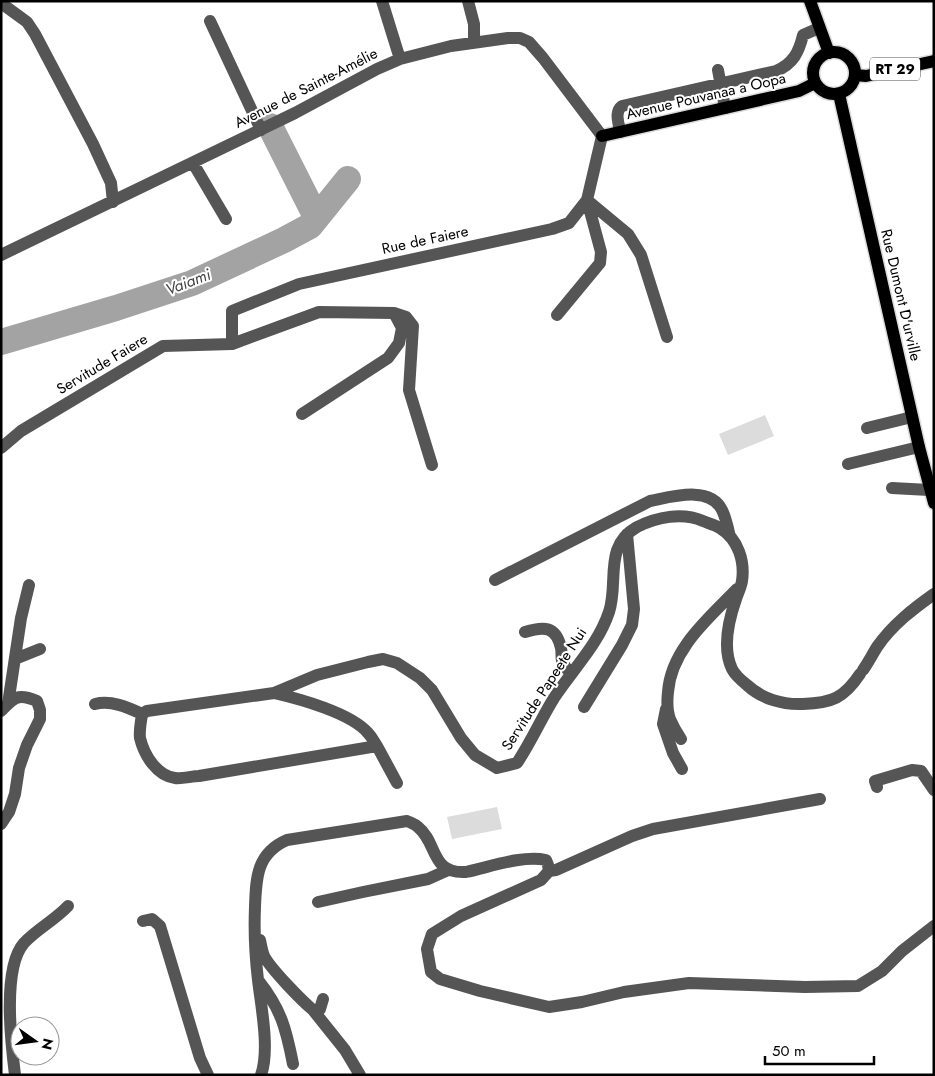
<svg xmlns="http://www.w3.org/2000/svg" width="935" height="1076" font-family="Jost,sans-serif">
<rect width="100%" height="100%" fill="#fff"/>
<path fill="#dcdcdc" d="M765,415L774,436L728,455L719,434Z
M497,807L502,829L452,839L447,817Z"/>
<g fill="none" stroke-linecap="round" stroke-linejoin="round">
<path stroke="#a3a3a3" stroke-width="26" d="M270,126L316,217
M1,342L116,308L192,283L284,240L310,226L348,179"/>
<defs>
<path id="major" d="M810,1L829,53
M813 73a21 21 0 1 1 42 0a21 21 0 1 1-42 0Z
M855,75L866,76L934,61
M839,94L919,447L934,503
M602,136L799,91L815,83"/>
</defs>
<use href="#major" stroke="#dbdbdb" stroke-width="15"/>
<path stroke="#555" stroke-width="12" d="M382,1L400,59
M468,1L474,24V43
M1,3L27,22L35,34L93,144L111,183L113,202
M210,21L261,130
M718,70L725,108
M620,132C619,123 614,112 622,106L776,71C793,64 799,52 803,35L819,28
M193,163L226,219
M587,200L628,234L641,255L667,337
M1,255L295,113L377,69L400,59L451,46L508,38H520L529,42L543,58L602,136L587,200L569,223L552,229L299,284L232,311V344
M557,315L600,263L601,252L587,200
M302,414L388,358L399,343L402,328L394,313
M867,428L912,417
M1,448L21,431L163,346L232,344L319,312L394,313L406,317L413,326L409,390L432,465
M848,464L919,447
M892,488L929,490
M495,580L650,501C671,497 710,485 722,510C726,518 728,528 730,537
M525,632C544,626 556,626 561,648C562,652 561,657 562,661C563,665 568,670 571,674
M15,659L40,649
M863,670C868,663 872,655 877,647C892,625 913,609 934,594
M274,693C300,699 351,713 368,733C372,737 374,742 377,746L199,776C192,776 182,779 175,778C157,776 144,755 140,738C139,730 141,722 142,714L147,711L274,693L317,675L368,662L383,659L397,663L420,678L432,690L461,738L475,755L497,768L517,763C531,742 541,719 554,698C573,669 598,645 609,612C619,582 603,546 637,527C657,517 682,512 703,521C708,523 715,525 720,528C738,539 745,561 742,581C741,587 738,593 736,599C729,619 722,648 732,669C735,675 742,681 747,685C762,699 783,705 803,704C832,703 844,698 860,674
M8,704L21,618L29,585
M95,704C111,700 127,707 142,714
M584,707L622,645L632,625L634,609L627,534
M666,709L663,724L673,753L682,769
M1,711C14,697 18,693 37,701L40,710V719L27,745L19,768L15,794L9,812L1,824
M681,739C677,733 673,726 670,719C667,711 667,701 668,692C671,649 709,618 737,589
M377,746L397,783
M877,787L875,781L912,770L921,771L934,790
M549,871L556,870L632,836L653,829L820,799
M318,902L363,892L428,879L448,870
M143,921L152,919L160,926L200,1058L208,1075
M260,940C261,945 262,951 264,956C271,969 301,1000 313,1010L320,1009L323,999
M258,980C281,1009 286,1028 293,1064
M313,1010L345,1050L360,1075
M15,1075C11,1043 2,968 24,943C37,929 55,920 68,906
M261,1075C270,1050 261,1006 258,980C255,955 254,931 255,907C256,877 257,853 287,840L407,821C411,823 415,824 418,827C438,843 430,874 466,872C490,867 522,855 546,860L548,865L549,871L541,880L461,916L432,934L427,949L431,972L440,979L480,991L549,1007L582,1002L624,992L689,983L805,987L858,986L882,971L902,951L934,926"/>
<use href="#major" stroke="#000" stroke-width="12"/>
</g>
<g text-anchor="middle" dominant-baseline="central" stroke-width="4" stroke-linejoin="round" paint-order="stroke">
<rect fill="#fff" stroke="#4c4c4c" stroke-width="1" x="870" y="57.5" width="50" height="23" rx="4"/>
<g font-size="14" font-weight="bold" fill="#000">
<text x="895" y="69">RT 29</text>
</g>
<g font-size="15" fill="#000" stroke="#fff">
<text transform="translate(306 88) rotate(-27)">Avenue de Sainte-Amélie</text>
<text transform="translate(706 96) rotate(-13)">Avenue Pouvanaa a Oopa</text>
<text transform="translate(425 240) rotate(-12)">Rue de Faiere</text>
<text transform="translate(901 295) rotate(77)">Rue Dumont D'urville</text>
<text transform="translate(102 364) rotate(-31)">Servitude Faiere</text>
<text transform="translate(544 689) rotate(-57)">Servitude Papeete Nui</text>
</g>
<g font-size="16" font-style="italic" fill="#444" stroke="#fff">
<text transform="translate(188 282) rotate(-21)">Vaiami</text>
</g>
</g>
<rect width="935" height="1076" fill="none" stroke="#000000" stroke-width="5"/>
<g transform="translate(35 1041) rotate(104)"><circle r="24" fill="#ffffff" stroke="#999999"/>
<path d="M0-4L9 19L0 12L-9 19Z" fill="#000000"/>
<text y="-8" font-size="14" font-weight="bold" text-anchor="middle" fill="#000000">N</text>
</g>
<path d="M765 1056v8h109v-8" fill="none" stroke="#000000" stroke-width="2.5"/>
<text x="772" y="1056" font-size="15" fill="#000000" stroke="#ffffff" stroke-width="4" paint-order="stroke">50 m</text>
</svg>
